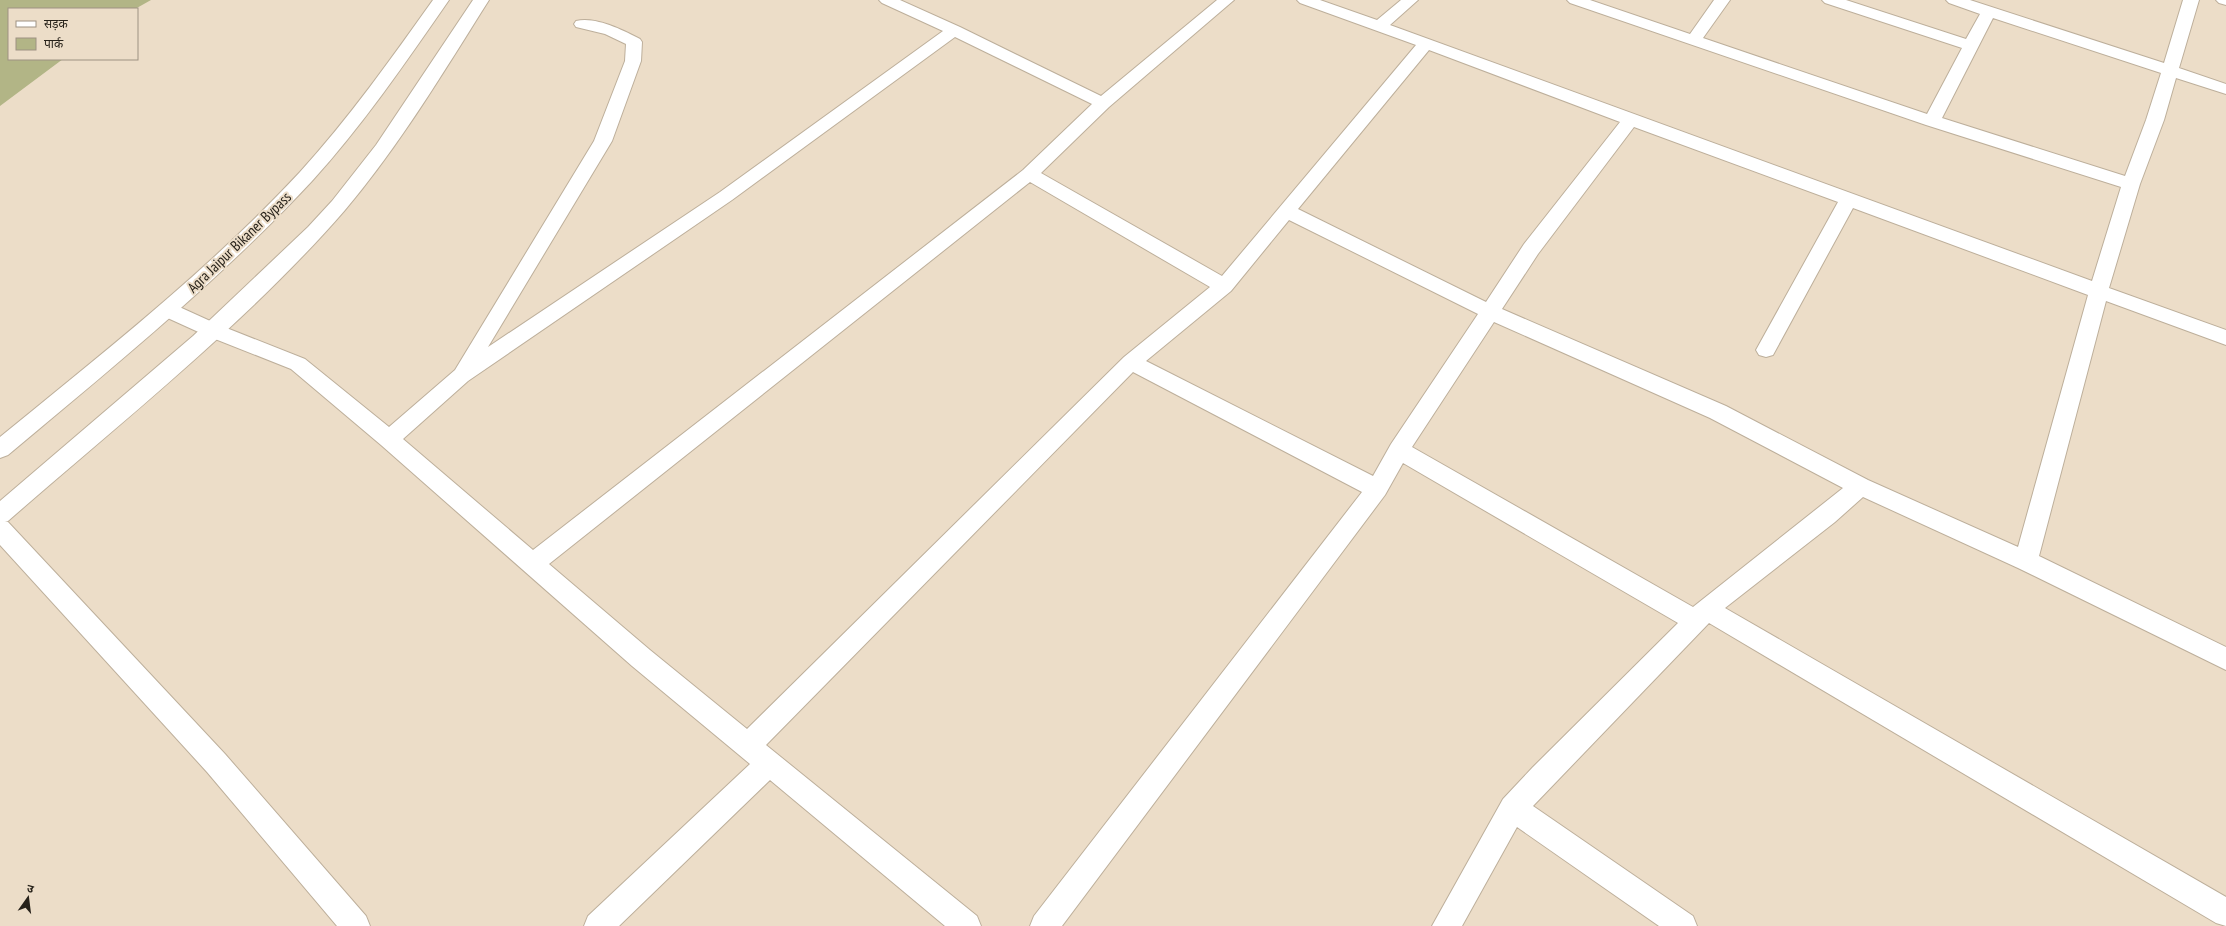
<svg xmlns="http://www.w3.org/2000/svg" width="2226" height="926" font-family="'PT Sans Narrow','Noto Sans Devanagari',sans-serif">
<rect width="100%" height="100%" fill="#ecddc8"/>
<path fill="#b2b586" d="M0,0H151L135,9H9V59H63L0,106Z"/>
<g fill="none" stroke-linecap="round" stroke-linejoin="round">
<defs>
<path id="minor" d="M879,0H900L960,27L1101,96L1217,0H1234L1109,107L1041,173L1222,276L1416,45L1300,3L1297,0H1320L1377,20L1401,0H1418L1390,25L2092,281L2121,187L1926,125L1570,3L1567,0H1590L1690,34L1714,0H1730L1703,38L1927,114L1962,48L1825,3L1822,0H1846L1966,39L1980,14L1949,3L1946,0H1970L2164,63L2183,0H2199L2179,68L2226,84V94L2176,78L2164,120L2140,184L2109,288L2226,330V345L2106,301L2039,556L2226,647V670L2018,568L1863,497L1835,522L1725,608L2226,897V926L2216,923L1709,623L1533,806L1693,916L1697,926H1659L1517,827L1462,926H1432L1503,799L1533,767L1678,623L1403,463L1385,495L1062,926H1030L1034,916L1362,492L1133,372L766,745L977,916L981,926H945L770,780L619,926H584L588,916L750,764L632,666L381,445L291,369L205,335L161,315L158,310L161,305L168,303L175,305L219,325L305,359L389,427L455,370L594,141L625,61L626,44L605,34L576,27L574,24L576,21C595,16 623,30 640,39L642,42L641,61L612,141L488,347L720,192L943,31L882,3ZM1993,18L2161,73L2146,120L2125,176L1942,118ZM955,37L1092,104L1023,170L533,550L403,439L468,381L732,200ZM1429,50L1620,122L1524,244L1486,302L1298,209ZM1634,127L1838,202L1756,350L1759,355L1766,357L1773,355L1853,208L2088,295L2018,547L1868,480L1726,406L1502,309L1538,254ZM1030,182L1210,287L1124,357L747,729L650,650L549,564ZM1289,220L1478,314L1391,444L1373,476L1146,361L1231,291ZM1494,322L1710,418L1843,488L1693,607L1412,447Z
M2216,0H2226V5L2219,3Z
M0,520L8,522L225,754L366,916L370,926H337L207,772L0,545Z"/>
<path id="major" d="M433,0H449C406,62 363,125 312,181C219,281 112,368 8,455L0,458V437C103,353 209,270 300,172C349,118 391,59 433,0Z
M473,0H489C444,71 400,145 345,210C247,323 121,422 8,521L0,523V501L193,336L308,227L332,201L376,145Z"/>
</defs>
<use href="#minor" stroke="#bdaf9b" stroke-width="2"/>
<use href="#major" stroke="#bdaf9b" stroke-width="2"/>
<use href="#minor" fill="#fff" fill-rule="evenodd"/>
<use href="#major" fill="#fff" fill-rule="evenodd"/>
</g>
<g text-anchor="middle" dominant-baseline="central" stroke-width="4" stroke-linejoin="round" paint-order="stroke">
<g font-size="15" fill="#27221a" stroke="#ecddc8">
<text transform="translate(239 242) rotate(-44)">Agra Jaipur Bikaner Bypass</text>
</g>
</g>
<rect x="8" y="8" width="130" height="52" fill="#ecddc8" stroke="#9d9282"/>
<rect x="16" y="21" width="20" height="6" fill="#ffffff" stroke="#9d9282"/>
<text x="44" y="28" font-size="12" fill="#27221a">सड़क</text>
<rect x="16" y="38" width="20" height="12" fill="#b2b586" stroke="#9d9282"/>
<text x="44" y="48" font-size="12" fill="#27221a">पार्क</text>
<g transform="translate(28 898) rotate(14)" stroke="#ecddc8" stroke-width="3" paint-order="stroke">
<path d="M0-3L7 15L0 10L-7 15Z" fill="#27221a"/>
<text y="-6" font-size="11" font-weight="bold" text-anchor="middle" fill="#27221a">उ</text>
</g>
</svg>
